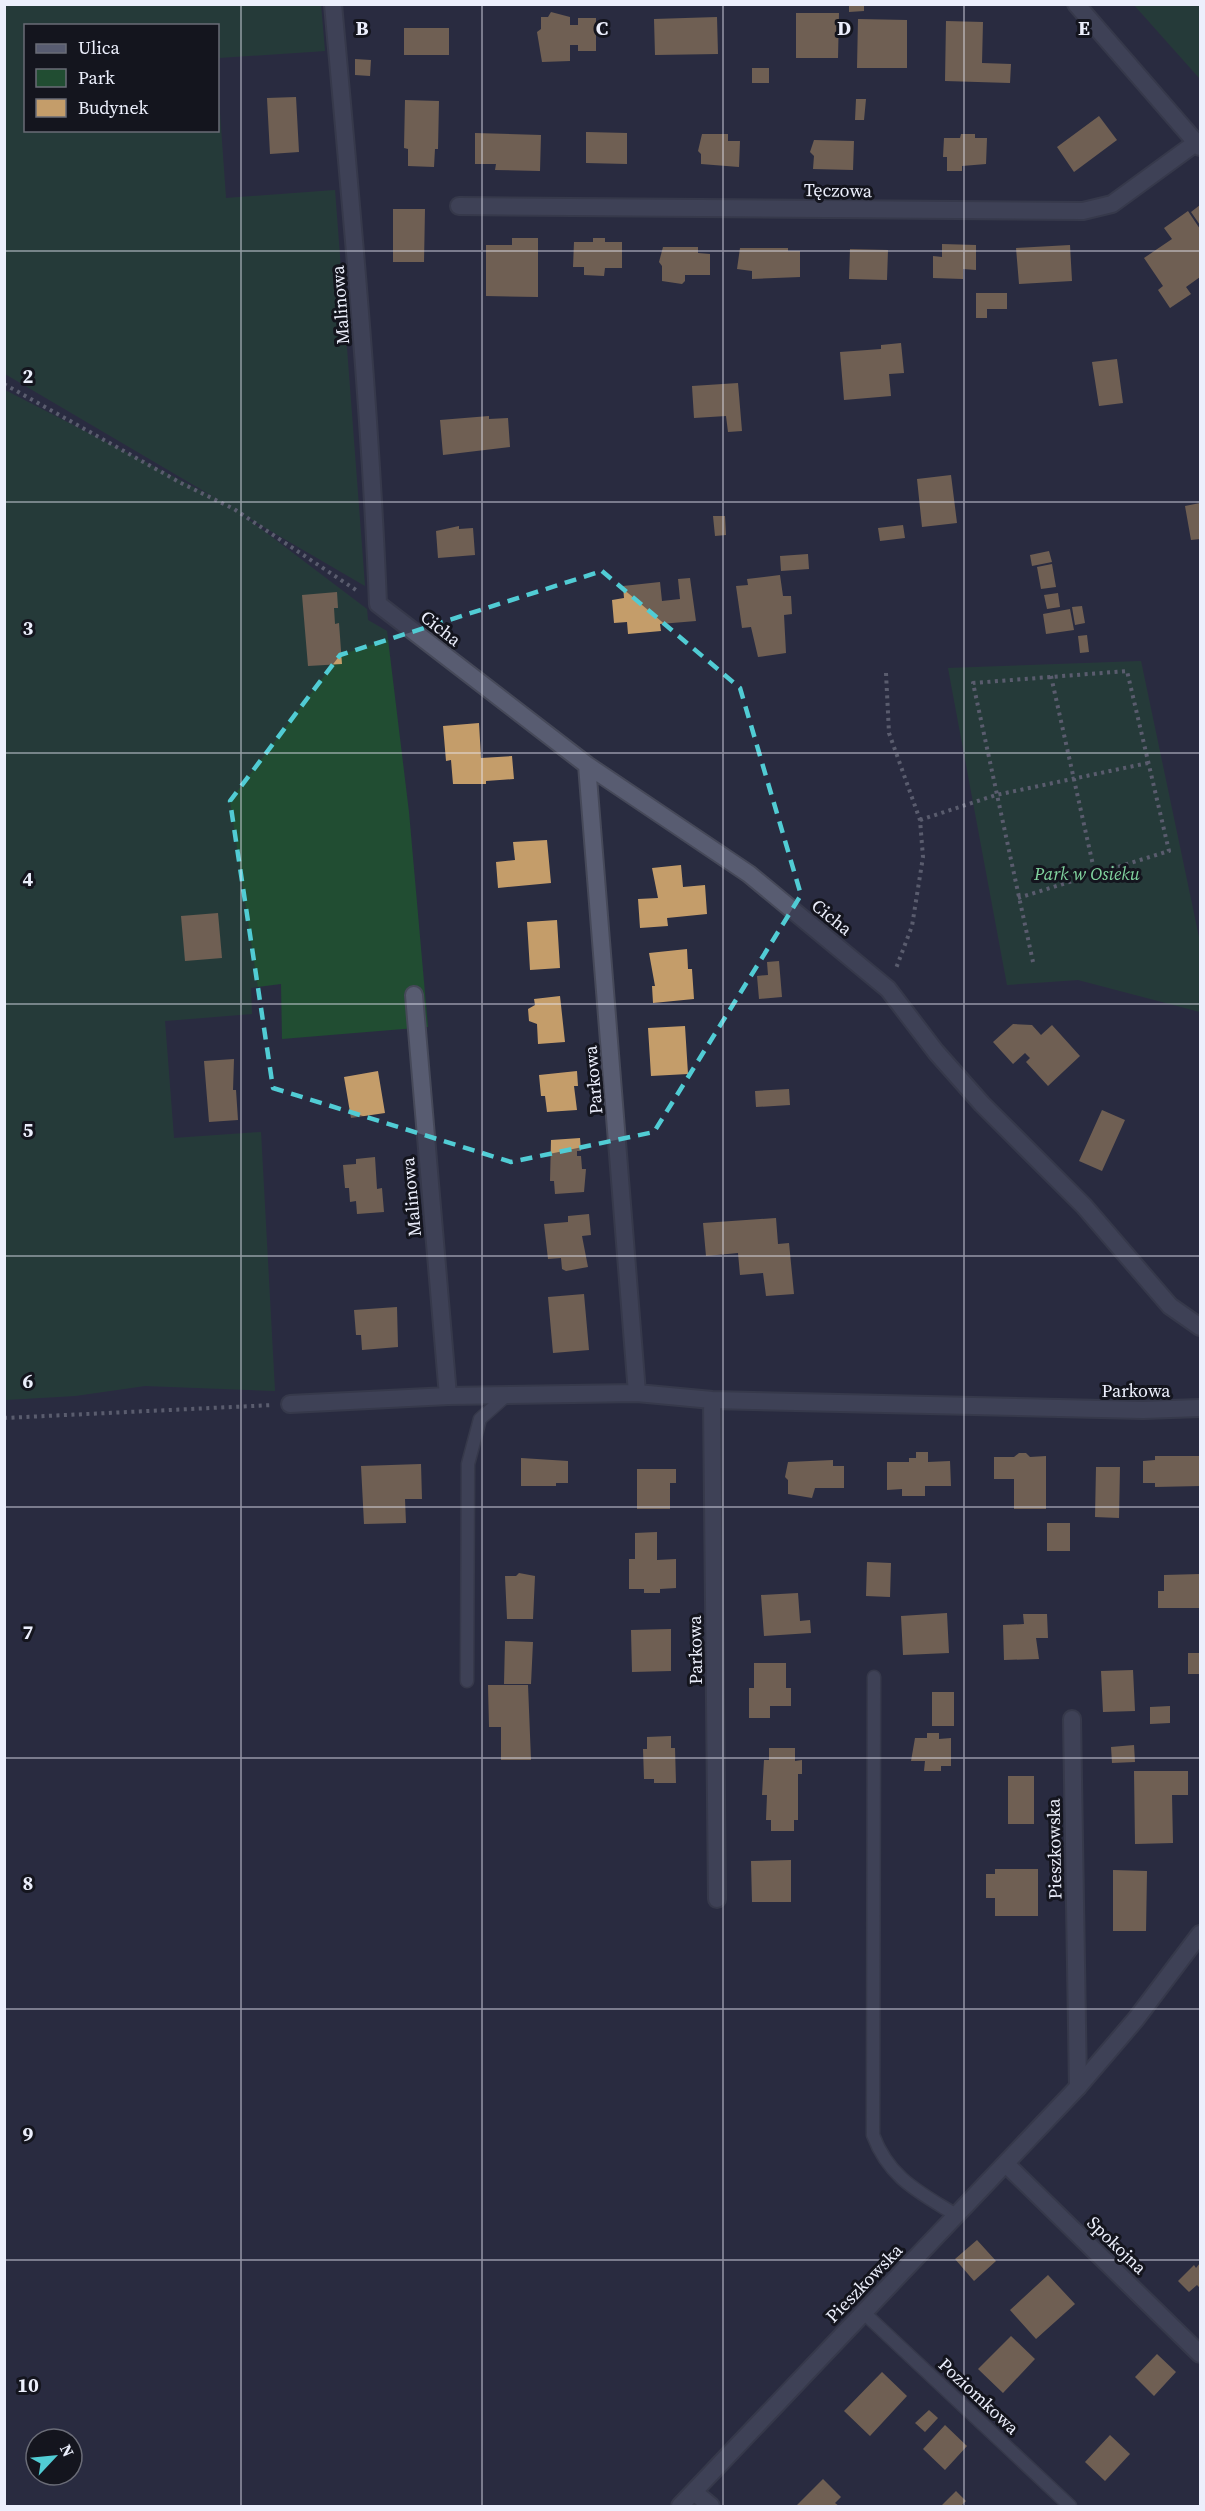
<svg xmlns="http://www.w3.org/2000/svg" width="1205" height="2511" font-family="'Source Serif 4',serif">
<rect width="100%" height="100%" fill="#292c40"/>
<path fill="#214d32" d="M5,5H321L325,51L218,58V26H26V130H218V85L226,198L335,190L365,586L240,513L367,609L368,620L387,631L409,812L428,1027L282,1039L281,984L251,988L252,1014L165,1021L174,1138L261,1132L275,1391L145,1386L75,1396L5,1400V390L219,500L5,374Z
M1134,5H1200V79Z
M1141,661L1200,942V1012L1078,980L1007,985L948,668Z"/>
<path fill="#c49d6a" d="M849,4H864V11L849,12Z
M551,12L570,17V25H578V18H596V51H578V45H570V61L542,62L537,32L541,29V17H548Z
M796,13H839L838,58H796Z
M717,17L718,54L655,55L654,19Z
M858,19L907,20V68H857Z
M946,21L983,22L982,63L1011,64L1010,83L945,81Z
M404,28H449V55H404Z
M355,59L371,60L370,76L355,75Z
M752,68H769V83H752Z
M296,97L299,152L270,154L267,98Z
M856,99H866L864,120H855Z
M405,100L439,101L438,149H435L434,167L408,166V149L404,148Z
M1099,116L1117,140L1074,172L1057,147Z
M586,132L627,133V164L586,163Z
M475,133L541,135L540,171L495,170L496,164H475Z
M702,134H728V141H740L739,167L701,164V154L698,151Z
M961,134H975V138H987L986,164L962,166V171H947V157H943L944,138H960Z
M814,140L854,141L853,170L813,169L814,156L810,152Z
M1200,205V225L1191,212Z
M393,209H425L424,262H393Z
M1188,211L1200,229V277L1186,287L1191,294L1170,308L1158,290L1163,286L1144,258L1172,239L1164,228Z
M512,238H538V297L486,296V245H512Z
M593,238H605V242H622V268H605L604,276L584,275V267H573L574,242H593Z
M942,244L976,245V270L963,269V279L933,278V256L942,257Z
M1070,245L1072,281L1019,284L1016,248Z
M663,247H698V253L710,254V275H685V281L682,284L662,281V266L659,262Z
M740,248H788V251H800V277L752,279V271L737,269Z
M850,249L888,250L887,280L849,279Z
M976,293H1007V309H987V318H976Z
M901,343L904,373L889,374L891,396L844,400L840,352L881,349V345Z
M1117,359L1123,403L1099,406L1092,362Z
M738,383L742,431L728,432L726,416L694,418L692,386Z
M489,416V419L508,418L510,447L443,455L440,420Z
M951,475L957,523L922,527L917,479Z
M1200,503V539L1191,540L1185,506Z
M713,516H725L726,535L715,536Z
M903,525L905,538L880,541L878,528Z
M459,526V529L473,528L475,555L438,558L436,531Z
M1049,551L1052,562L1032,566L1030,555Z
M808,554L809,569L781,571L780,556Z
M1052,564L1056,587L1041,589L1037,567Z
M780,575L783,596H791L792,614L784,615L786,653L758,657L751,627L742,628L736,586L748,585L747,579Z
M690,578L696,621L660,624L661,631L628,634L627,622L614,623L612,600L624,598L623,586L660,582L662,601L680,599L678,579Z
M337,592L338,608H334L335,624L339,623L342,664L308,666L302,595Z
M1058,593L1060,607L1047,609L1044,595Z
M1082,606L1085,623L1075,625L1072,607Z
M1070,609L1074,630L1046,634L1043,614Z
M1087,635L1089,652L1080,653L1078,636Z
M479,723L481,758L512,756L514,779L486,781V784H453L451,760L446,761L443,726Z
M547,840L551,883L498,888L496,862L515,860L513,842Z
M681,865L683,887L705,885L707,914L667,918L668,926L640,928L638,899L658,898L652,868Z
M218,913L222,958L185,961L181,916Z
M557,920L560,968L530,970L527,922Z
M687,949L688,969H692L694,999L653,1003L652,986H655L649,953Z
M779,961L782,997L759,999L757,976L768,975L767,962Z
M560,996L565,1042L538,1044L537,1024L529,1021L528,1009L535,1005L534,999Z
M1013,1024L1032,1025L1041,1035L1052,1025L1080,1056L1048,1086L1026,1062L1030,1058L1025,1053L1013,1064L993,1042Z
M685,1026L688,1074L651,1076L648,1028Z
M234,1059L233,1090H236L238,1120L209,1122L204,1061Z
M378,1071L385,1113L351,1118L344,1077Z
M577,1071L578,1086H574L577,1110L547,1112L545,1096H541L539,1075Z
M789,1089L790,1105L756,1107L755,1091Z
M1102,1110L1125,1120L1102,1171L1079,1161Z
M580,1138L581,1151H577V1156H581L582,1169H586L584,1192L555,1194L554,1181H550L551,1140Z
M375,1157L377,1189L382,1188L384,1212L357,1214L356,1201L350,1202L349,1188H345L343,1165L356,1164V1159Z
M589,1214L591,1235L582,1236L588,1267L566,1271L562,1269L561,1258L548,1259L544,1224L568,1222V1216Z
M776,1218L778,1244L789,1243L794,1294L766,1296L763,1273L740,1275L738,1253L706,1256L703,1223Z
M584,1294L589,1350L553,1353L548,1297Z
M397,1307L398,1347L362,1350L361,1335H356L354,1310Z
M916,1452H928V1462L950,1461L951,1486H925V1496H902V1489L887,1490V1462H909V1458H916Z
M1019,1453H1026L1030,1457L1046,1456V1509H1014V1479H994V1457H1014Z
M1155,1456H1200V1486L1155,1487V1483H1143V1461L1155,1460Z
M521,1458L568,1461V1483H556V1486H521Z
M833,1460V1466H844V1488H815L812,1498L788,1494V1480L785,1477L788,1462Z
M421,1464L422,1499H405L406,1523L364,1524L361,1466Z
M1096,1467H1120L1119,1518L1095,1517Z
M637,1469H676V1483H670V1509H637Z
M1047,1523H1070V1551H1047Z
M657,1532V1560L676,1559V1588L660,1589V1593H644V1589H629V1559H635V1533Z
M867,1562L891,1563L890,1597L866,1596Z
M519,1573L535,1576L533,1619H507L505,1576H516Z
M1200,1574V1608H1158V1591H1164V1575Z
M798,1593L800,1621L810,1620L811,1633L764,1636L761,1595Z
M947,1613L949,1653L903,1655L901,1616Z
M1023,1614H1047L1048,1638H1036L1039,1659L1004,1660L1003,1625L1024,1624Z
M671,1629V1671L632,1672L631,1630Z
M505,1641L533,1642L531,1684H504Z
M1188,1653H1200V1674H1188Z
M754,1663H786V1688H791V1706H770V1718H749V1688H754Z
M1133,1670L1135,1711L1103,1712L1101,1671Z
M488,1685H528L531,1760H501V1727H489Z
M932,1692H954V1726H932Z
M1170,1706V1723L1150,1724V1707Z
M927,1733H939V1739L951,1738V1766H941V1771H924L925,1761H911L915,1738H927Z
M671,1736V1748H675L676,1783H654V1779H644L643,1749H647V1737Z
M1134,1745L1135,1762L1112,1763L1111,1747Z
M769,1748H795V1761L802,1760V1774H798V1820H794V1831H771V1820H766L767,1795H762L764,1760H769Z
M1134,1771H1188V1795H1172L1173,1843L1135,1844Z
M1008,1776H1034V1824H1008Z
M791,1860V1902H752L751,1861Z
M995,1869H1038V1916H995V1898H986V1874H995Z
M1113,1870L1147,1871L1146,1931H1113Z
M977,2240L996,2261L974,2281L955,2259Z
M1200,2263V2288L1197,2285L1189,2292L1178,2281L1194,2265L1196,2268Z
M1048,2275L1075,2304L1036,2339L1010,2310Z
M1011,2336L1035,2359L1003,2393L978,2369Z
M1157,2354L1176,2372L1154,2396L1135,2377Z
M882,2372L907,2396L870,2436L844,2411Z
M929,2410L938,2418L925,2432L915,2423Z
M945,2425L967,2446L945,2470L923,2449Z
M1110,2435L1130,2454L1105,2481L1085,2462Z
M823,2479L841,2497L835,2503L839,2506H796Z
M956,2491L966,2501L961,2506H941Z"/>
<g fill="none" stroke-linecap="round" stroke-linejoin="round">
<defs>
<path id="service" d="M874,1677L873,2135C889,2178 919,2192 956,2215
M467,1681L468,1464L480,1419L507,1395
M863,2312L1070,2506"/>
<path id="minor" d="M333,4C351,204 370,403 378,604L587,765L749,874L888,989L936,1052L982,1104L1084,1206L1170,1306L1200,1327
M1076,4L1200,147
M459,206L1083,211L1112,204L1197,142
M587,765L637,1393
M414,995L448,1396
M712,1400L717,1899
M290,1404L448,1396L637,1393L712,1400L1143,1410L1200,1408
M1072,1719L1078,2087
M1006,2164L1200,2354
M694,2492L711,2506"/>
<path id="tertiary" d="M680,2506L1078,2087L1136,2019L1200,1934"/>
</defs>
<use href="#service" stroke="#464959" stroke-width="15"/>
<use href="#minor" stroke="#464959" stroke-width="20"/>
<use href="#tertiary" stroke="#464959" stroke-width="20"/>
<path stroke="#9497a7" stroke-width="4" stroke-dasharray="3 4.5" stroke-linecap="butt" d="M4,384L181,483L234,509L359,592
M886,673L889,733L920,820L923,857L912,926L895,971
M1051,676L1095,874
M920,820L996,795L1148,763
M1018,898L1169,851L1127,671L973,683L1033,962
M4,1418L273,1405"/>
<use href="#service" stroke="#585c71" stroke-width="12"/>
<use href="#minor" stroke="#585c71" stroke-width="16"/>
<use href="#tertiary" stroke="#585c71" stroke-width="16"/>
</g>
<path d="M0 0H1205V2511H0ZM602,571L740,688L801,895L654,1132L511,1162L273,1088L230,801L340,655Z" fill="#292c40" fill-opacity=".55" fill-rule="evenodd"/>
<path fill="none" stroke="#51ccd4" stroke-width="4.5" stroke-dasharray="12 8" stroke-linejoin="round" d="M602,571L740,688L801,895L654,1132L511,1162L273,1088L230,801L340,655Z"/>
<path fill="none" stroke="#eceffc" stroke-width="1.5" stroke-opacity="0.55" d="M241,4V2506M482,4V2506M723,4V2506M964,4V2506M4,251H1200M4,502H1200M4,753H1200M4,1004H1200M4,1256H1200M4,1507H1200M4,1758H1200M4,2009H1200M4,2260H1200"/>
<g text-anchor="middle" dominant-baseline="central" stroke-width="6" stroke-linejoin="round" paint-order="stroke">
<g font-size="18" fill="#eceffc" stroke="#14151e">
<text transform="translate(838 190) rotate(1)">Tęczowa</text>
<text transform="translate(340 305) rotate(-94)">Malinowa</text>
<text transform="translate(441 628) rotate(38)">Cicha</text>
<text transform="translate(832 917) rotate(39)">Cicha</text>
<text transform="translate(593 1080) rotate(-95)">Parkowa</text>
<text transform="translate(411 1197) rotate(-95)">Malinowa</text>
<text x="1136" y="1390">Parkowa</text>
<text transform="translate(695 1650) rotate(-91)">Parkowa</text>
<text transform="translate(1054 1849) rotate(-91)">Pieszkowska</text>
<text transform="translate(1117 2245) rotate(44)">Spokojna</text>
<text transform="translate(864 2283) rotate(-46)">Pieszkowska</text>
<text transform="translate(979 2396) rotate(43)">Poziomkowa</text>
</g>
<g font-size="18" font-style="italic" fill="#81d49f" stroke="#14151e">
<text x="1087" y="873">Park w Osieku</text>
</g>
</g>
<g font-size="20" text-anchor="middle" font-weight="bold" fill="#eceffc" stroke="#14151e" stroke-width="6" stroke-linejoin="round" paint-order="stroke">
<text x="362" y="35">B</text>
<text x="602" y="35">C</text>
<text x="844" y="35">D</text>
<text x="1084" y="35">E</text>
<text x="28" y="383">2</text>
<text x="28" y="635">3</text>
<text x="28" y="886">4</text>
<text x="28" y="1137">5</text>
<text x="28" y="1388">6</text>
<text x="28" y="1639">7</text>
<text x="28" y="1890">8</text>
<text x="28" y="2141">9</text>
<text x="28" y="2392">10</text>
</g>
<rect width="1205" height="2511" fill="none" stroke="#eceffc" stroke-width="12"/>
<rect x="24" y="24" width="195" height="108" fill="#14151e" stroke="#6a6c77" stroke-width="1.5"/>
<rect x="36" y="44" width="30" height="9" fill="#585c71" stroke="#6a6c77" stroke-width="1.5"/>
<text x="78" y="54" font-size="18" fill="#eceffc">Ulica</text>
<rect x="36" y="69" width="30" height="18" fill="#214d32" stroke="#6a6c77" stroke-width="1.5"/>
<text x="78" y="84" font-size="18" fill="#eceffc">Park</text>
<rect x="36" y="99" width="30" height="18" fill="#c49d6a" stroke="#6a6c77" stroke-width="1.5"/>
<text x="78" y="114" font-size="18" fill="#eceffc">Budynek</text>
<g transform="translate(54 2457) rotate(64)"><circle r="28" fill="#14151e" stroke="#6a6c77" stroke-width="1.5"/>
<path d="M0-4.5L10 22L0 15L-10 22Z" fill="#51ccd4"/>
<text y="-9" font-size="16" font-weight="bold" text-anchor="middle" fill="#eceffc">N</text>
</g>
</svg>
